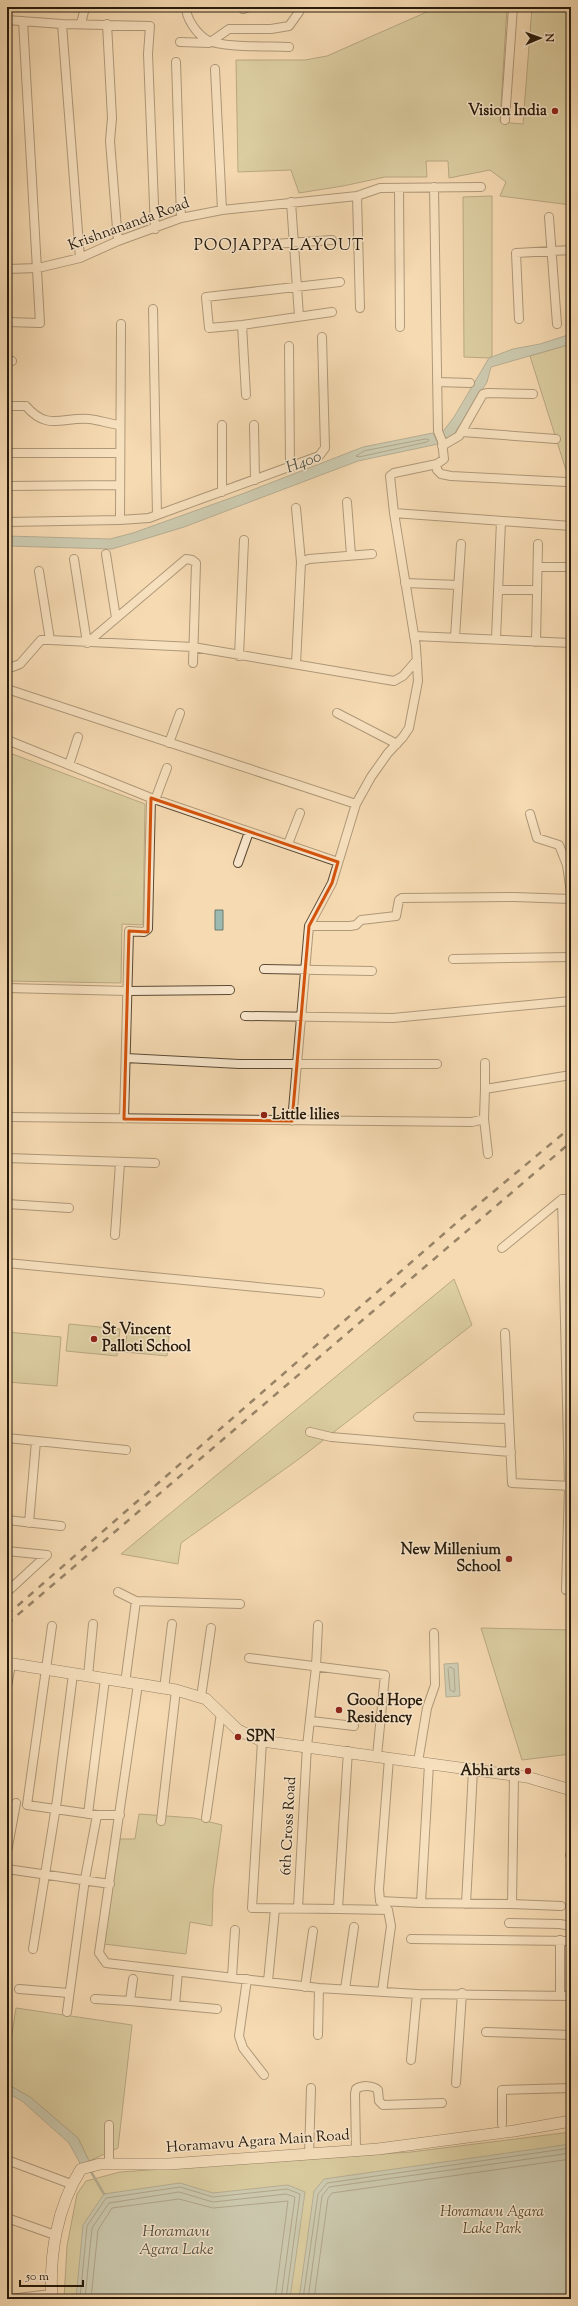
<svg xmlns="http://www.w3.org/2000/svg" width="578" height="2306" font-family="'Sorts Mill Goudy',serif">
<rect width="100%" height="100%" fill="#f6dab2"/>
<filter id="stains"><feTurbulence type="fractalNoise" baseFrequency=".005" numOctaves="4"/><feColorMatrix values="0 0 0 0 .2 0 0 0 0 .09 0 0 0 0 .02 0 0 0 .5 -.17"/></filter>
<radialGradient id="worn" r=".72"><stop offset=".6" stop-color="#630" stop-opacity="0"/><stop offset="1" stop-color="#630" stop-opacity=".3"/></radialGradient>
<path fill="#bdbf8c" stroke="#726c4b" d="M438,7H507L500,122L523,124L532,7H571V205L500,196L506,182L490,170L449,178L448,161H426L427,177H385L343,186L299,193L291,170L238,172L236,60H305L327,56Z
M492,196V356L489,358L464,357L463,197Z
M571,344V486L530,356Z
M7,752L145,804L143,925L122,924L121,983L7,981Z
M454,1279L472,1325L299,1459L181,1543L178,1564L121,1554Z
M69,1324L120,1329L117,1356L66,1351Z
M7,1332L61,1337L57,1386L7,1382Z
M127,1332L169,1336L167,1356L125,1352Z
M481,1628L571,1630V1754L522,1760Z
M139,1814L194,1818L222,1825L213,1890L212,1926L190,1922L186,1954L104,1944L117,1839H135Z
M16,2008L132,2025L118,2148L89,2161L78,2138L30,2097L7,2084V2066Z
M571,2132V2299H64L67,2246L77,2194L86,2181L120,2172L411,2152Z"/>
<path fill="#9dbab2" stroke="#6d7a6f" d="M571,334V344L491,367L487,382L453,436L448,440L442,433L454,417L489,358L513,349L540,344Z
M433,433L438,444L358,461L184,527L112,549L7,546V536L110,539L133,533L242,494L363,447Z
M215,910H223V930H215Z
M458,1663L460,1696L446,1697L444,1664Z
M7,2084L30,2097L78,2138L89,2161L81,2165L69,2143L22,2101L7,2093Z
M571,2144V2299H299L314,2191L324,2179Z
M180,2183L213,2193L288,2185L305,2192L290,2299H76L83,2225L104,2194Z"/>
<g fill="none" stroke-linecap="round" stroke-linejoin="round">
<path stroke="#626a5e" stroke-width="1" d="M426,439L429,440L427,442L359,457L356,456L364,451Z
M450,1667L454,1669L455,1690L454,1692L450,1690L448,1669Z
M80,2299L87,2226L106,2198L180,2187L213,2197L287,2189L300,2194L286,2299
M85,2299L92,2228L109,2203L179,2192L213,2202L286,2194L295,2197L281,2299
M91,2299L98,2230L112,2208L179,2199L213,2208L288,2201L275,2299
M303,2299L318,2194L327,2183L571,2148
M308,2299L322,2196L329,2187L571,2153
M314,2299L328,2198L332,2193L571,2159"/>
<path stroke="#6d7a6f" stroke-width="2.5" d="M90,2170L104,2194"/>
<defs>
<path id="street" d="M186,7C186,19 197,34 207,40C223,48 270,46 289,47
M241,7L243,9L248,7
M7,20L62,24L150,26L148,54L155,229
M62,24L80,258
M81,24L85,7
M107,24L112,118L110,141L118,241
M180,42L209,43L229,29H271L289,26L299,12L296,7
M176,62L181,218
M215,69L222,210
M505,120L513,7
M399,188L400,327
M357,196L360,308
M291,202L299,316
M549,217L557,324
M259,245L332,240
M7,269L38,268L80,258L118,241L181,218L222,210L357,196L380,188L481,187
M332,312L242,325L209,328L206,297L340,282
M519,319L516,253L571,250
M7,322L40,323L23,21
M242,325L246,395
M289,346L290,467
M7,361H12
M437,382L470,383
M7,406H26C47,431 62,417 89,419C99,420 110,424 120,425
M222,425V492
M254,425L255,480
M462,432L556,439
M442,446L459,436L483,394L488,393L533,394
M7,453H119
M437,464V470L441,474L451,476L567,482
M7,486L120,485
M347,502L351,555
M296,508L301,562
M394,513L571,526
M157,515L319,456L325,448L322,337
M120,520L121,324
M7,522L120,520L149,518L157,515L153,309
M106,554L116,618
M74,559L87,643
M538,567H571
M39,571L50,640
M405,583L458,585
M498,590H537
M414,636L571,643
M455,637L461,544
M496,638L501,521
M536,642L538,544
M87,643L186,559L192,560L196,563L193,663
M239,656L244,540
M296,664L301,562L309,559L372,554
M7,669L20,664L41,640H50L193,647L394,681L403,676L417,660
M7,689L356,804
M337,713L397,744
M7,740L151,798L338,862
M169,743L180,713
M69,765L78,737
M155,800L167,768
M530,814L537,838L559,845L567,865L571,893
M288,844L300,813
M238,863L249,832
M309,926H350L356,925L361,920L396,916L399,900L402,898L514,897L571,899
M453,959L571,957
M264,969L372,971
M7,988L128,991L230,990
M245,1016L393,1018L571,1001
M126,1058L239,1064H437
M485,1063V1089
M7,1117L472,1122L484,1119L485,1089L571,1075
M124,1119L129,931L144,932L148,929L151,798
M484,1119L488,1154
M292,1121L309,926L332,883L356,804L371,777L388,753L403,737L409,728L418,681L416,647L394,513L390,476L394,473L437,464L444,459L442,441L438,431L434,187
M7,1158L155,1163
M562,1199L569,1486L566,1590
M7,1204L69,1208
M115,1235L120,1163
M502,1248L562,1199H571
M7,1263L320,1293
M505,1333L512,1483L571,1486
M418,1417L509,1419
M310,1432L331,1437L511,1452
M7,1438L126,1450
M7,1520L61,1526
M29,1523L36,1441
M7,1551L47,1555L7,1592
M118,1592L136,1601L240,1604
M52,1626L27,1805L97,1815H120
M249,1658L385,1675L377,1756
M88,1676L93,1624
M125,1683L136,1601
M138,1684L99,1953L106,1963L319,1988L417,1994L571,1996
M7,1687L11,1664
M164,1689L172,1624
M201,1697L211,1628
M311,1721L354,1726
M262,1741L252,1908L338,1909L348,1751
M418,1762L427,1708L435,1685L434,1633
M429,1764L421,1903L512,1904L514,1775
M88,1814L105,1679
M206,1818L221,1713
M161,1821L176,1690
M7,1852L16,1803
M570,1855H571
M7,1869L110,1884
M380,1901L421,1903
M466,1904L473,1770
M512,1904L561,1906
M298,1908L307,1746L316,1667L318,1625
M338,1909L388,1910
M509,1923L560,1924L571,1926
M411,1939L571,1941
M560,1940V1996
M33,1949L57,1800L73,1674
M232,1977L235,1930
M133,1979L130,2001L217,2009
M247,1979L239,2036L243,2048L264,2075
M268,1981L275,1909
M305,1987L313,1931
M19,1989L69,1993
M345,1989L354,1927
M382,1992L391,1926L388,1910L380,1901L379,1889L389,1758
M95,1999L130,2001
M175,2005L178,1972
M67,2012L85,1879L97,1815
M486,2032L571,2035
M318,2035L319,1988
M411,2060L417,1994
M456,2083L462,1993
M502,2124V2090L571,2088
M109,2125V2164
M356,2150L355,2094L356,2089C362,2085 373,2085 378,2090L379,2101L383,2105L442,2103
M309,2155L311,2088
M7,2160L71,2184
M7,2218L55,2235
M10,2299L51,2294"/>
<path id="secondary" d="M7,1663L176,1690L206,1699L238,1730L262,1741L527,1777L571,1790
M52,2299C49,2255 57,2207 81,2169L100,2164H169L378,2149L514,2131L571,2121"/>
</defs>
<use href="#street" stroke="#5a4a34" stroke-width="10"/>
<use href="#secondary" stroke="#261a0a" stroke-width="12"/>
<use href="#street" stroke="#f9e7cd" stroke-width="8"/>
<use href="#secondary" stroke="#f9e7cd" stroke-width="11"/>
<path stroke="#261a0a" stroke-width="2.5" stroke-dasharray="7 7" stroke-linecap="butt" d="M7,1615L462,1218L571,1127
M7,1624L571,1142"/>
</g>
<path d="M0 0H578V2306H0ZM151,798L338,862L332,883L309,926L292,1121L124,1119L129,931L148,932Z" fill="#f6dab2" fill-opacity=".55" fill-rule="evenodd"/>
<path fill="none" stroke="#d5530c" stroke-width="3" stroke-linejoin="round" d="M151,798L338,862L332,883L309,926L292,1121L124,1119L129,931L148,932Z"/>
<g fill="#8f2418" stroke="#f9e7cd" stroke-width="1.5">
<circle cx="555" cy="111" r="4"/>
<circle cx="264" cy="1115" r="4"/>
<circle cx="94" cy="1339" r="4"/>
<circle cx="509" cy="1559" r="4"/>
<circle cx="339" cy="1710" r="4"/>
<circle cx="238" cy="1737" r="4"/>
<circle cx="528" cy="1771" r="4"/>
</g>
<g text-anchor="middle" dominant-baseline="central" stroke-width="3" stroke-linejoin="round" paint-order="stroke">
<g font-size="15" font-weight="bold" fill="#261a0a" stroke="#f9e7cd" text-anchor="start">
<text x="547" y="111" text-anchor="end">Vision India</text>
<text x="272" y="1115">Little lilies</text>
<text x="102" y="1330">St Vincent<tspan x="102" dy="17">Palloti School</tspan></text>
<text x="501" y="1550" text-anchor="end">New Millenium<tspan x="501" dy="17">School</tspan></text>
<text x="347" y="1701">Good Hope<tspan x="347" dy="17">Residency</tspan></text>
<text x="246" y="1737">SPN</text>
<text x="520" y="1771" text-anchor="end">Abhi arts</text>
</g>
<g font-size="15" fill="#261a0a" stroke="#f9e7cd">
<text transform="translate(129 225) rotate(-20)">Krishnananda Road</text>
<text transform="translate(289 1826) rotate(-87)">6th Cross Road</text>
<text transform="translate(258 2142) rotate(-4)">Horamavu Agara Main Road</text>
</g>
<g font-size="15" font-style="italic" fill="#534c31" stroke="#f9e7cd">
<text x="492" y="2212">Horamavu Agara<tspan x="492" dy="17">Lake Park</tspan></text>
</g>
<g font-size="16" letter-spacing="1" fill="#261a0a" stroke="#f9e7cd">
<text x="279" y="246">POOJAPPA LAYOUT</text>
</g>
<g font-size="16" font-style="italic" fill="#505245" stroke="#f9e7cd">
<text transform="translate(304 463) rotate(-21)">H400</text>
<text x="176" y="2232">Horamavu<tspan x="176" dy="18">Agara Lake</tspan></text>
</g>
</g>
<rect width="578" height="2306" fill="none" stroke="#f6dab2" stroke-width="24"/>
<rect x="8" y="8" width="562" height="2290" fill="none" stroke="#261a0a" stroke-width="2"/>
<rect x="12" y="12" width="554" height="2282" fill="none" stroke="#261a0a"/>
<g transform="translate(540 38) rotate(88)" stroke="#f9e7cd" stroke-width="3" paint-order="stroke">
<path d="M0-3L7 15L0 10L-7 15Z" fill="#261a0a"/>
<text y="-6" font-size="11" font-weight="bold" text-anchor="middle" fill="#261a0a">N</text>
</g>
<path d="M20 2280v6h63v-6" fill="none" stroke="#261a0a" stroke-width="2"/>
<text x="26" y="2280" font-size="12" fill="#261a0a" stroke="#f9e7cd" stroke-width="3" paint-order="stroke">50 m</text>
<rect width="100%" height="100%" filter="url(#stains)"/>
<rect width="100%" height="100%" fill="url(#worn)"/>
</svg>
